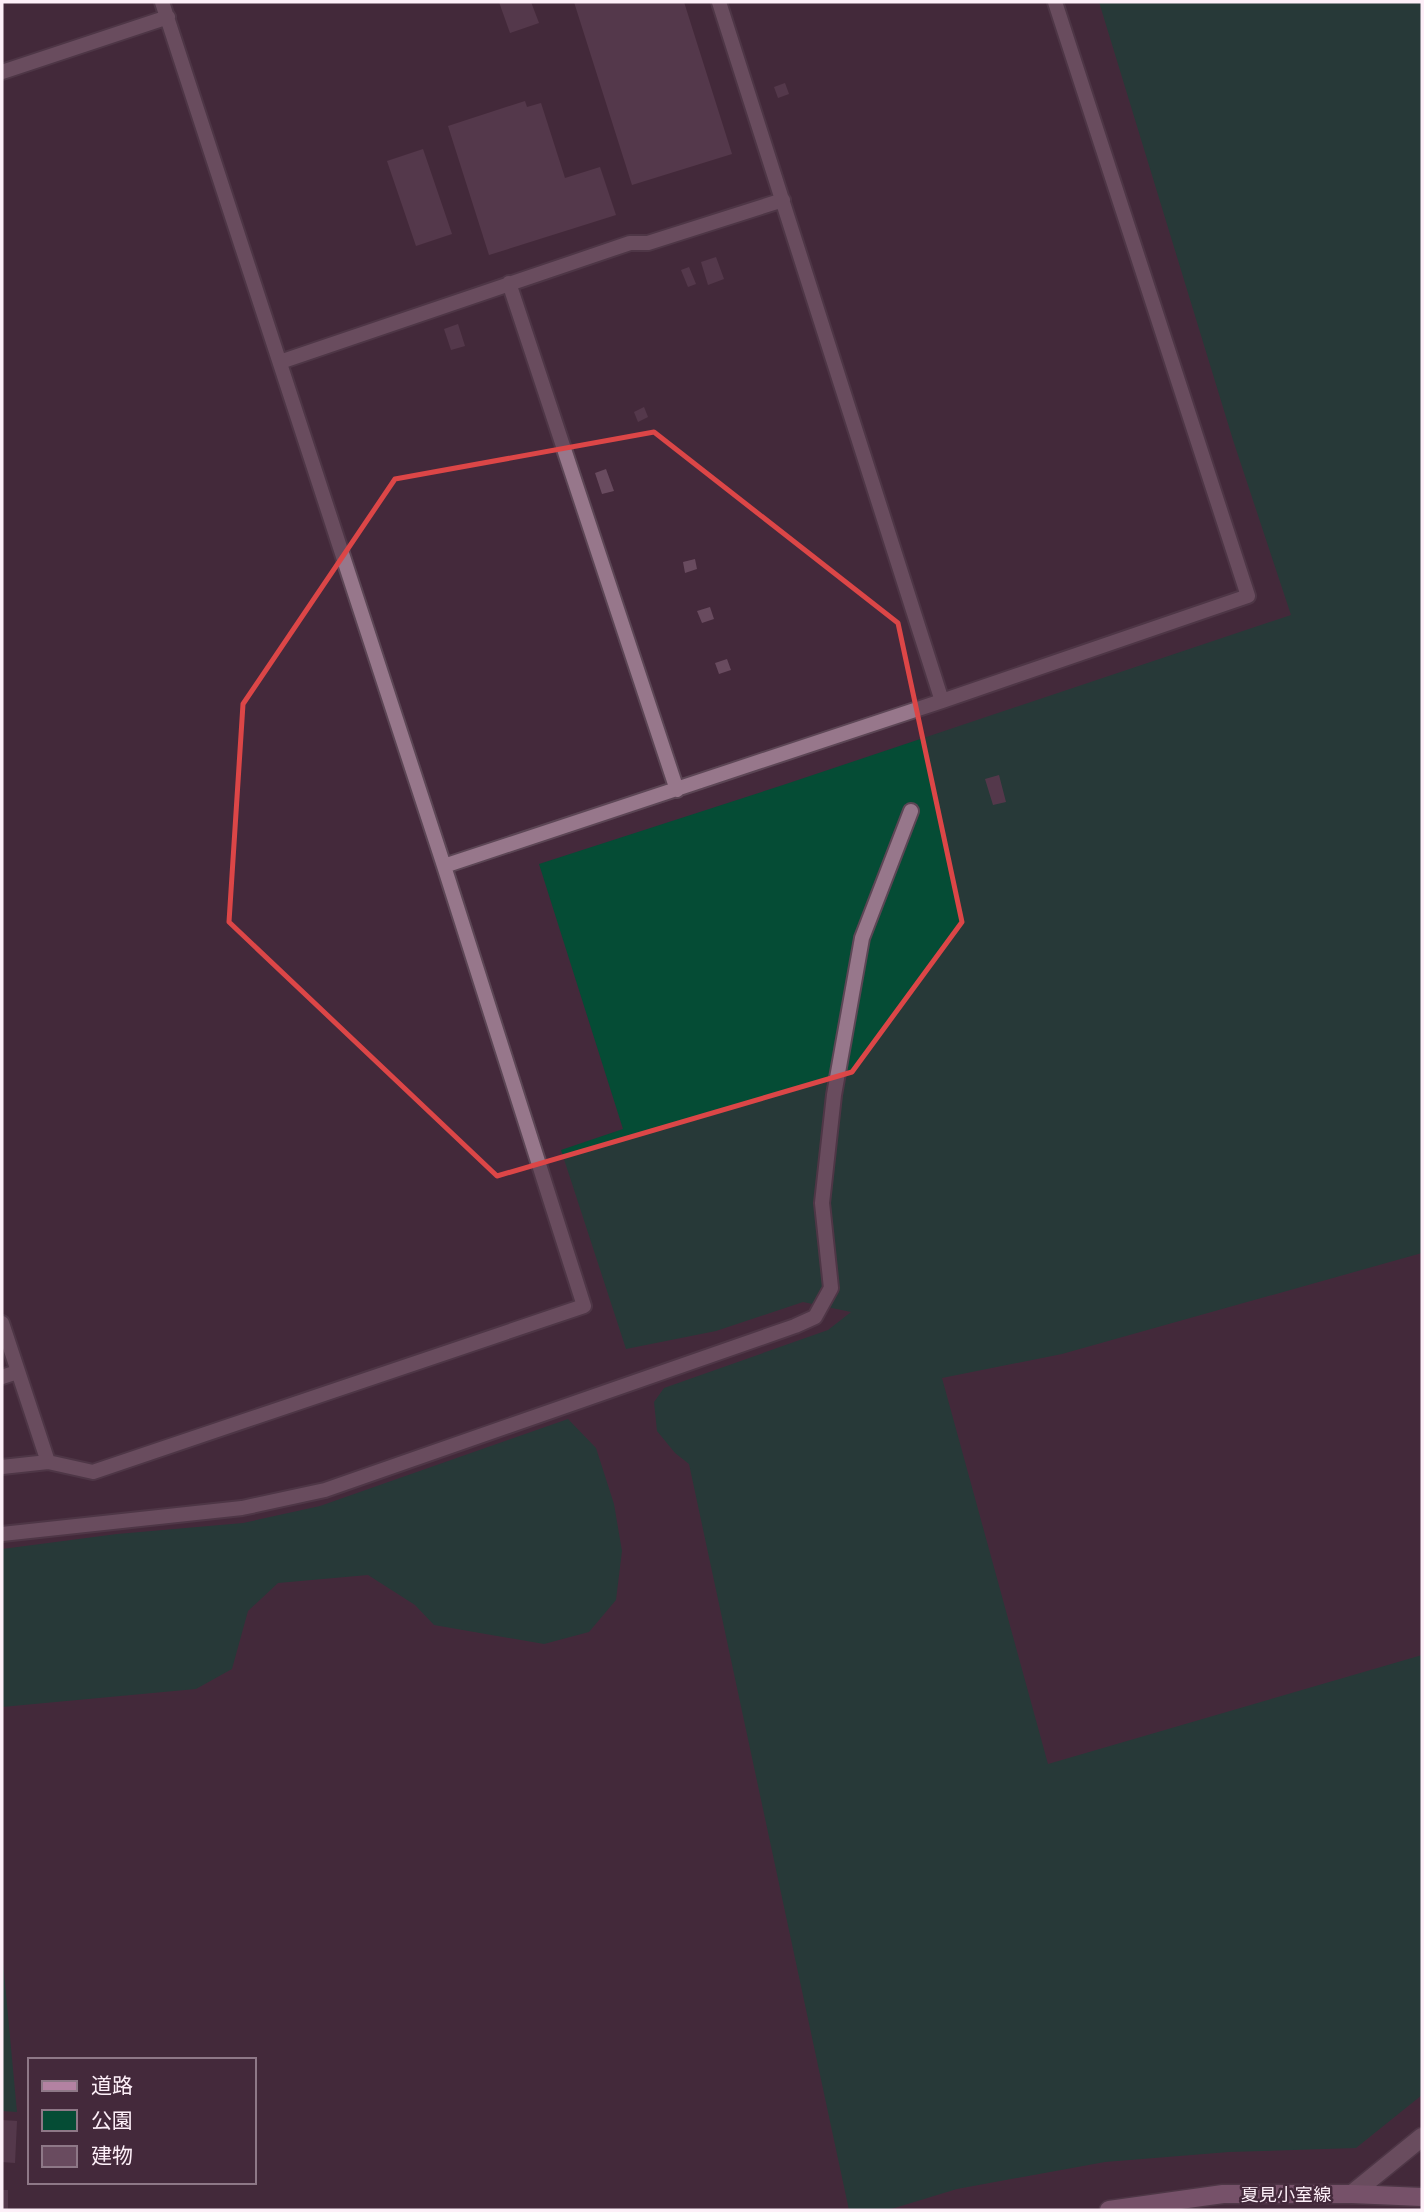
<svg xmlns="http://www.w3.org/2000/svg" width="1424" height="2212" font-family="'Open Sans','Noto Sans JP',sans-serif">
<rect width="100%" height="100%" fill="#44293b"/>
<path fill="#054c35" d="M1099,2H1422V1253L1062,1354L942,1378L1048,1764L1422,1655V2095L1356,2148L1229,2152L1105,2162L957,2189L888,2210H849L689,1464L675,1453L657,1431L654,1402L664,1388L828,1330L851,1312L803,1302L716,1331L626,1349L561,1150L623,1129L539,864L783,785L1291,615L1233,440Z
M568,1419L596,1448L614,1504L622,1551L616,1600L589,1632L544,1644L434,1625L415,1605L368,1575L278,1583L248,1611L232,1669L196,1689L2,1707V1549L117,1534L243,1523L320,1506Z
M2,1951L17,2112L2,2111Z"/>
<path fill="#694b5f" d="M499,2H531L539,23L510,33Z
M574,2H684L732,154L632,185Z
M785,83L789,94L778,98L774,87Z
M525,101L527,107L541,103L565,178L600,167L616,215L489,255L448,126Z
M423,149L452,234L416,246L387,161Z
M716,257L724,279L708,285L701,262Z
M689,267L696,284L688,287L681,270Z
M458,324L465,346L451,350L444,329Z
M644,407L648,417L638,422L634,412Z
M606,469L614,491L602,494L595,473Z
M695,559L697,569L685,573L683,562Z
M710,607L714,619L702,623L697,611Z
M727,659L731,670L719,674L715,663Z
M999,775L1006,802L993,805L985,779Z
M2,2120L17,2121L15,2163L2,2162Z
M2,2190H8V2210H2Z"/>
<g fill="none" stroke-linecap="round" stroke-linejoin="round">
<defs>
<path id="service" d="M719,2L942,701
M2,72L168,17
M509,283L677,790
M280,362L630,243H648L783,200
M444,866L942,701L1248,596L1055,2
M2,1323L48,1462
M2,1377L17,1372
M2,1467L48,1462L93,1472L584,1306L444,866L162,2
M2,1534L242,1508L325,1490L795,1326L815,1317L831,1288L822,1203L834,1095L862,938L911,811"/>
<path id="minor" d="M1352,2194L1422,2137"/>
<path id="secondary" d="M1109,2210L1223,2194H1352L1422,2197"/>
</defs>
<use href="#service" stroke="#5c4655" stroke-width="18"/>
<use href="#minor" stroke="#5c4655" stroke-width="21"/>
<use href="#secondary" stroke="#5c4655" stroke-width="21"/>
<use href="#service" stroke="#97778b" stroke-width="14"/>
<use href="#minor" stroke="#97778b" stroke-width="18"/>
<use href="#secondary" stroke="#b382a2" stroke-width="18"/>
</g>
<path d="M0 0H1424V2212H0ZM654,432L898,623L962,922L852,1072L497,1176L229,922L243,704L395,479Z" fill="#44293b" fill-opacity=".55" fill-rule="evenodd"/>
<path fill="none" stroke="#dc4647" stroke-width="5" stroke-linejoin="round" d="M654,432L898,623L962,922L852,1072L497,1176L229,922L243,704L395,479Z"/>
<g text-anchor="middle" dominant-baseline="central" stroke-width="5" stroke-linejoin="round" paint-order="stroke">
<g font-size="18" fill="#fdeff8" stroke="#44293b">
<text x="1286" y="2194">夏見小室線</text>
</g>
</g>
<rect width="1424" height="2212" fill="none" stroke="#fdeff8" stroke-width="7"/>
<rect x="28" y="2058" width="228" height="126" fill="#44293b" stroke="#8e7887" stroke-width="2"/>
<rect x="42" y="2081" width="35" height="10" fill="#b382a2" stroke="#8e7887" stroke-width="2"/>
<text x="91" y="2093" font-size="21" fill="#fdeff8">道路</text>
<rect x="42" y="2110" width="35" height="21" fill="#054c35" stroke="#8e7887" stroke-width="2"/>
<text x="91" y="2128" font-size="21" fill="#fdeff8">公園</text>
<rect x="42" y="2146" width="35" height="21" fill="#694b5f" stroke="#8e7887" stroke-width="2"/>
<text x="91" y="2163" font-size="21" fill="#fdeff8">建物</text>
</svg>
